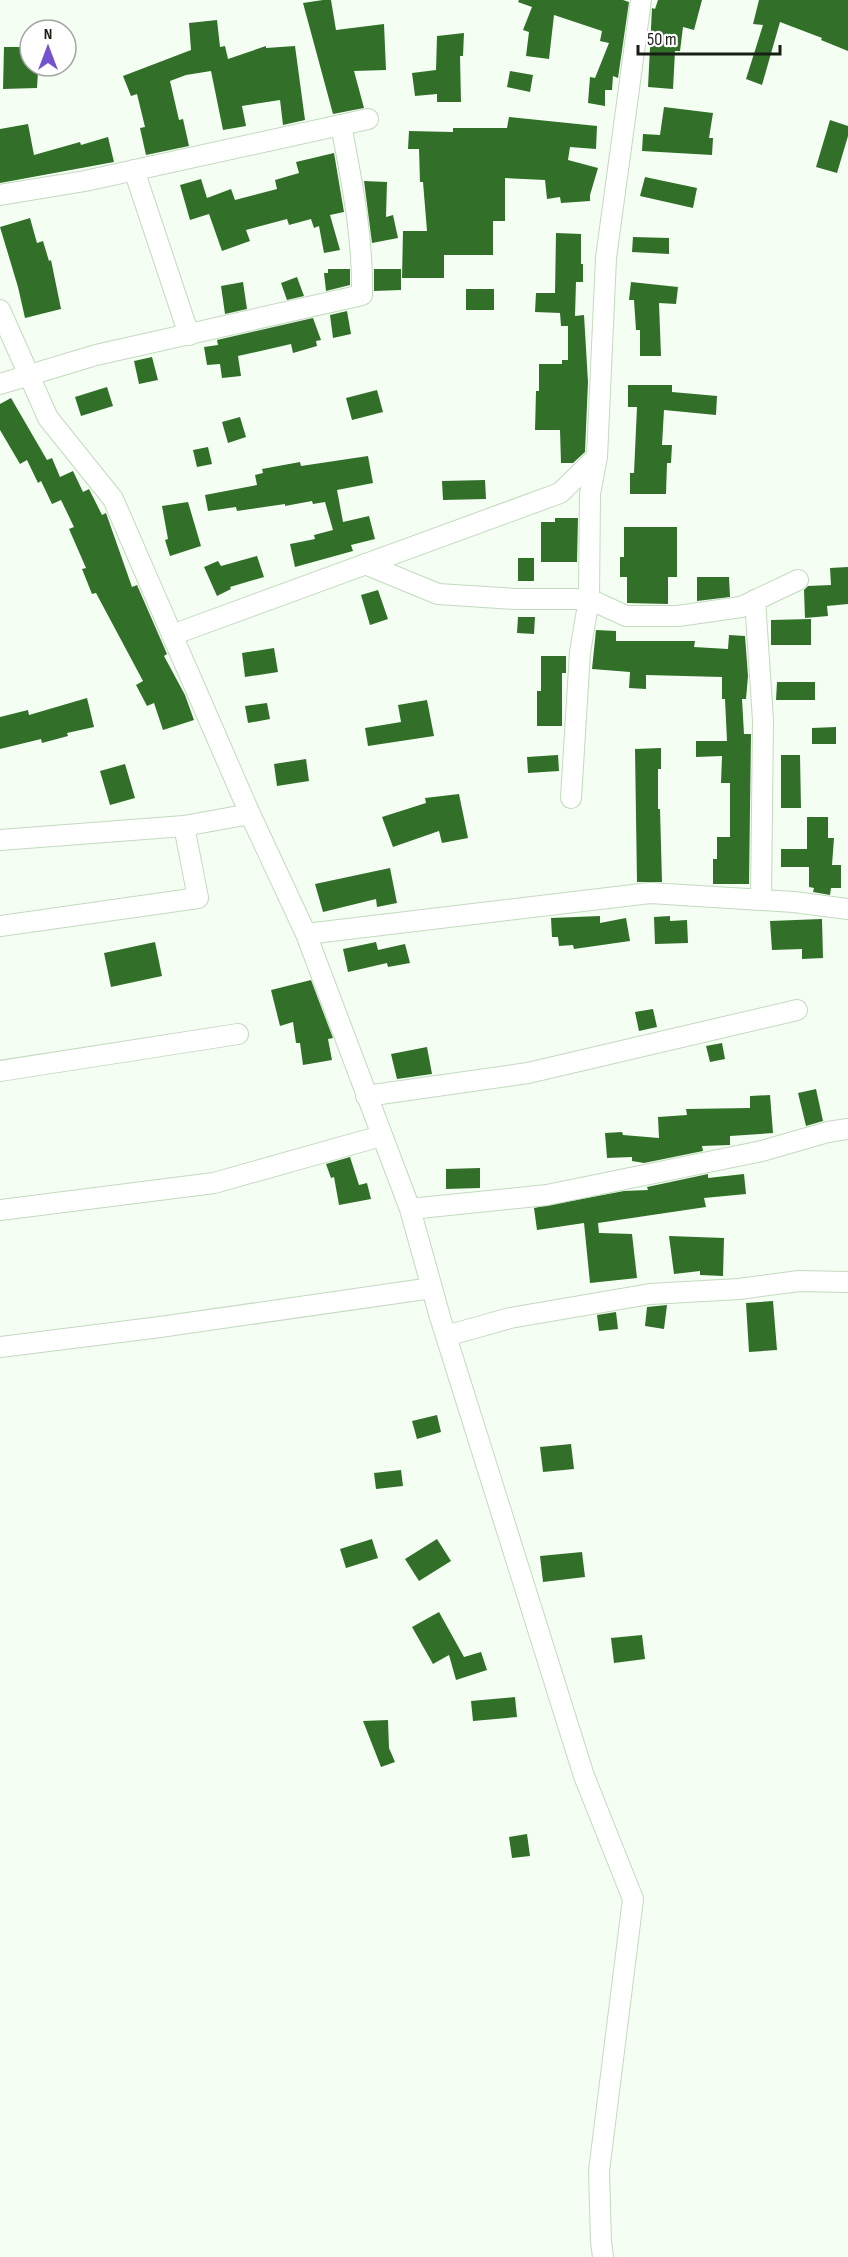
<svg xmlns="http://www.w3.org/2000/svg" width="848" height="2257" font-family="'Sofia Sans Condensed',sans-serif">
<rect width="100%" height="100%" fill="#f4fef3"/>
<path fill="#32702a" d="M323,0H331L336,30L384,24L386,70L354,71L364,108L333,114L303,3Z
M519,0H623L629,2L618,78L613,76L612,90H605V106L588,103L590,77L595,78L609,43L600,41L602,31L554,15L549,59L526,56L529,32L523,30L532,7L518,2Z
M658,0H702L694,30L683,27L680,51H675L673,89L648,87L652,8L655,9Z
M759,0H848V51L821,40L822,38L780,22L762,85L746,79L763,25L753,24Z
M217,20L220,47L225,46L228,59L266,46V48L295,46L305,120L283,125L280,100L242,106L246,126L223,130L211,71L186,75L170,81L179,120L183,119L189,146L146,155L140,128L145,127L137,94L131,96L123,76L191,50L189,23Z
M464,33L463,56H460L461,102H437V94L415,96L412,73L436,70L437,36Z
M4,47H30V70L38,71L37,88L3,89Z
M510,71L533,75L530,92L507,87Z
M664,107L713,113L709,138H713L712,155L642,151L643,134L660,135Z
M509,117L597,126L596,149L570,147L568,160L598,168L590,195V201L561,203L560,197L547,199L545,180L505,178V221H493V255H444V278H402L403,231H427L423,182H420L419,149H408L409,131L453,132V128H507Z
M830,120L848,126V136L837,173L816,167Z
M28,124L34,155L80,142L81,145L108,137L114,162L0,183V129Z
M334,153L344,212L330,215L340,250L324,253L319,226L314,228L311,219L289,225L287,219L246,230L250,241L222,251L209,214L190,220L180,185L201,179L207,198L231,189L235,200L277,189L275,180L299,173L296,162Z
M645,177L697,188L693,208L640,196Z
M364,181L387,182L386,217L393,215L398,238L372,243Z
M30,218L37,243L43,241L49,261L51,260L61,309L25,318L18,287L0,227Z
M556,233L581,234V264H583V282H576L575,316L584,315L588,382L585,452L573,463H561L560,430H535L536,391H539V364H562V360H568V326H561L560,313L535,312L536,293H555Z
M633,237L669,238V254L632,252Z
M328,269H350V285L326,291L324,273H328Z
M374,269H401V290L374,291Z
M297,277L304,296L287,300L281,283Z
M243,282L247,309L225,314L221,286Z
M631,282L678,287L676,304L659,303L661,356H640V330H636L634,300H629Z
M466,289H494V310H466Z
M347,311L351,334L333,338L330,315Z
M313,318L321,340L316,341L317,346L293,353L291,344L238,356L241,376L222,378L220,364L207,365L204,347L218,345L217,340Z
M152,357L158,380L139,384L134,361Z
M628,385H672V392L717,396L716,415L664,410L662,445H672L671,463H667L666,494H630V473H634L637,407H628Z
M107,387L113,406L81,416L75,397Z
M377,390L383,412L352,420L346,398Z
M11,398L47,460L52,458L60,477L73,471L83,492L89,489L102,515L106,513L132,587L137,585L167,654L164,656L185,695L194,720L163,730L154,703L147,706L136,685L143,681L96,593L92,594L82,569L86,568L69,529L74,527L61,500L52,504L41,481L38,483L27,460L20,464L0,430V404Z
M240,417L246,437L228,443L222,422Z
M208,447L212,464L197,467L193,450Z
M368,456L373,483L337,490L343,522L369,516L375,539L351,545L353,551L295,567L290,544L315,539L314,535L333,530L325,502L313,504L312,501L285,506V504L237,511L236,507L208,511L205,495L257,485L255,475L263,473L262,469L300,462L301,466Z
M485,480L486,499L443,500L442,481Z
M188,502L201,546L170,556L165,540L168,539L162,506Z
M555,518H578L577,562H541V522H555Z
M624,527H677V577H668V604L627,603V577H620V557H624Z
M257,556L264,577L230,587L231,589L217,596L204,567L218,561L221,566Z
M518,558H534V581H518Z
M848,567V604L827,606L828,616L805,618L804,590L808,586L831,585L830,568Z
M697,577H729L730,597L697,601Z
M378,590L388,619L370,625L361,595Z
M518,617H535L534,634L517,633Z
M811,619V645H771V620Z
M596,630L616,631V641H695L694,647L728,649L729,635L745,636L748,676L746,699H742L744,734H751L749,884H713V859H717V837H730V783H721L722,756L696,757V741H727L725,699H722V677L646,675V689L629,688L630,672L592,669Z
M274,648L278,672L245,677L242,653Z
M541,656H566V673H562V726H537V691H541Z
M777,682H815V700H776Z
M87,698L94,727L67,733L68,736L42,743L41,739L0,749V717L28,710L29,715Z
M427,700L434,736L368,746L365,728L401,722L398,705Z
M267,703L270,719L248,723L245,706Z
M836,727V744H812V728Z
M661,748V769H658V809H660L662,882H637L635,749Z
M558,755L559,771L528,773L527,757Z
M781,755H800L801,808H781Z
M306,759L309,781L277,786L274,764Z
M125,764L135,798L110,805L100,771Z
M459,794L468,838L442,843L439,831L393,847L382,817L426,803L425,798Z
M807,817H828V838H834L832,865H841V888H831L830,895L813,892L814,888L809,887V867H781V849H807Z
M390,868L397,903L377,907L376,899L323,912L315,884Z
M600,916V923L626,918L630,941L574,949L573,945L559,946L558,937H552L551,918Z
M670,916V921L687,920L688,943L655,944L654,917Z
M822,919L823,958L802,959V949L772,950L770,921Z
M155,942L162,976L111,987L104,953Z
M376,942L378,950L405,944L410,963L388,967L387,963L348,972L343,949Z
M311,980L333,1038L328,1039L332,1060L303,1065L300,1043H296L293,1022L280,1026L271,990Z
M653,1009L657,1027L639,1031L635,1012Z
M722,1043L725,1059L710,1062L706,1046Z
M427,1047L432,1074L397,1079L391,1054Z
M816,1089L823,1121L806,1126L798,1093Z
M770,1095L773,1133L730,1136V1145L702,1146L703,1151L644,1163L632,1161V1157L607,1158L605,1133L622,1132L623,1135L659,1138L658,1117L687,1115L686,1109L750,1108V1096Z
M350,1157L359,1185L367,1183L371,1199L339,1205L334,1177L331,1178L326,1164Z
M480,1168V1188L446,1189V1169Z
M708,1174V1178L744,1174L746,1194L704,1198L706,1207L598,1223L599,1233L632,1234L637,1278L590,1283L584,1223L537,1230L534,1208L624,1191L648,1190L647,1187Z
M669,1236L724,1238L723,1276L700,1275V1271L674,1274Z
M773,1301L777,1350L749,1352L746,1303Z
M667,1305L664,1329L645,1326L647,1307Z
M616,1312L618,1329L599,1331L597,1315Z
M437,1415L441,1432L417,1439L412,1421Z
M571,1444L574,1469L543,1472L540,1447Z
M401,1470L403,1486L376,1489L374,1473Z
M372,1539L378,1558L346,1568L340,1549Z
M437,1539L451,1561L419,1581L405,1559Z
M582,1552L585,1577L543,1582L540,1556Z
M439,1612L464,1657L481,1652L487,1670L456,1680L449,1655L433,1664L412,1627Z
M642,1635L645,1659L614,1663L611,1638Z
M515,1697L517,1717L473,1721L471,1701Z
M388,1720L389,1748L395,1762L381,1767L363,1721Z
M527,1834L530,1856L512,1858L509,1837Z"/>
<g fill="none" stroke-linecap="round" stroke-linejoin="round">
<defs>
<path id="minor" d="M134,170L189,335
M0,195L85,181L368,119
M0,310L48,418L113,499L250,814L306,934L410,1209L440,1317L584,1776L633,1899L599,2171L601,2242L603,2257
M0,384L96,355L362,295C363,237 352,182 341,125
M365,564L438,594L516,599H589L626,616H678L741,607L798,580
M755,600L763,720L761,900
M172,635L560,493L597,457L606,258L641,0
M571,798L580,652L589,599L590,494L597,457
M0,840L184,826L250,814
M0,926L198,898L184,826
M306,934L650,893L794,902L848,909
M0,1071L238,1034
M366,1096L528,1073L797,1010
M410,1209L547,1195L762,1151L828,1132L848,1129
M0,1210L214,1183L381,1136
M446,1336L510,1318L650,1294L739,1289L799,1281L848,1282
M0,1347L160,1327L432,1288"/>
</defs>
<use href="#minor" stroke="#c3dabf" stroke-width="22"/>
<use href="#minor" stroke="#fff" stroke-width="20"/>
</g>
<g transform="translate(48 48)"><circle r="28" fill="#ffffff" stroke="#a2a5a1" stroke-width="1.5"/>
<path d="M0-4.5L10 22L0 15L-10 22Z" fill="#7454ce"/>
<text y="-9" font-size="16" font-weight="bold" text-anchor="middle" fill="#171f15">N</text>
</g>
<path d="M638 45v9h142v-9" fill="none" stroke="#171f15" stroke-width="3"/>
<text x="647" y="45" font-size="18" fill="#171f15" stroke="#ffffff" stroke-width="4.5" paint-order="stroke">50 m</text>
</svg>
